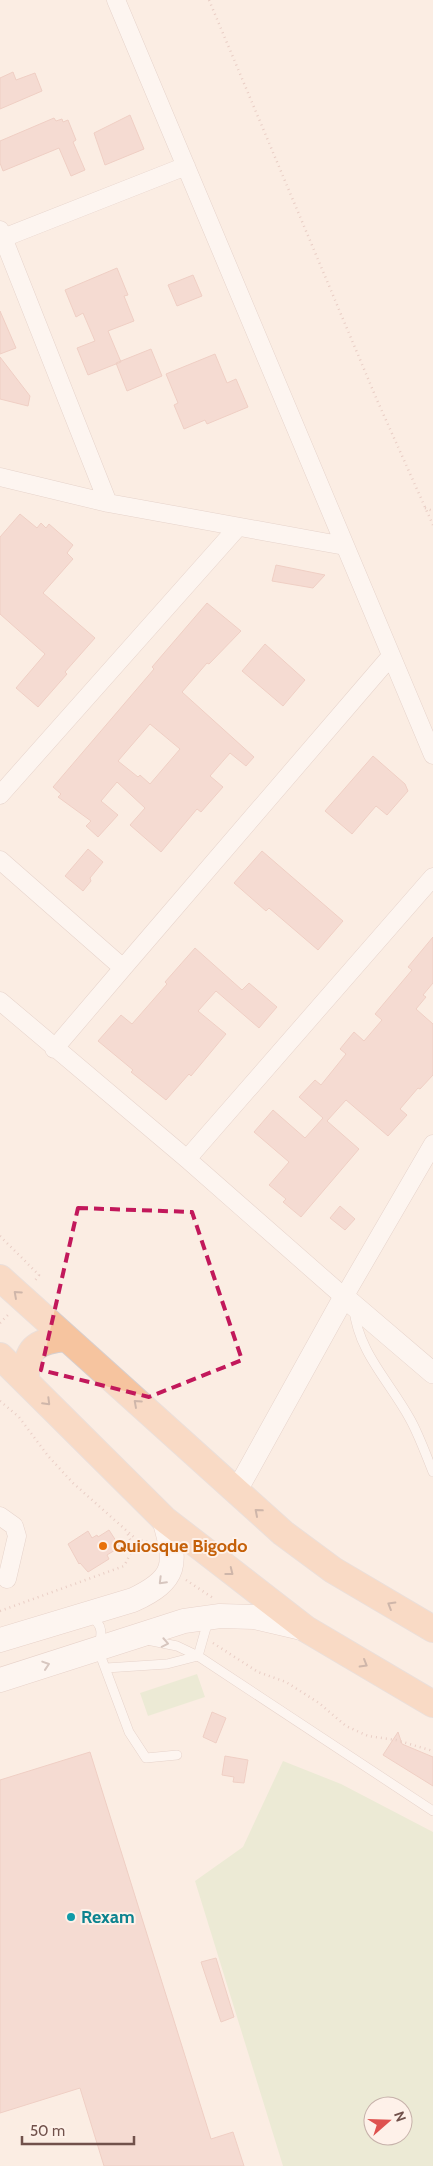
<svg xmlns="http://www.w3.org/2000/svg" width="433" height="2166" font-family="Cabin,sans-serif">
<rect width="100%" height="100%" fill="#fbede3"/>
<path fill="#d9e7c3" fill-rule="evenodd" d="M197,1674L205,1697L148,1716L140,1693Z
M283,1761L341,1784L433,1832V2166H283L195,1881L243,1847ZM373,2106H403V2136H373Z"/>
<path fill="#eec6bc" stroke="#e0aa9e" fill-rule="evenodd" d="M13,72L16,80L35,73L42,91L0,109V78Z
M130,115L144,149L105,165L94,133Z
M54,118L56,121L62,119L63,122L68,120L76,140L73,142L85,170L71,176L59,148L3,171L0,163V141Z
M117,268L128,295L124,296L134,321L108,331L121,362L88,375L77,348L95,341L83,313L76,317L65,290Z
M193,275L202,296L177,306L168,285Z
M0,311L16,348L0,354Z
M151,349L162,376L127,391L116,363Z
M215,354L227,383L236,379L248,407L207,424L205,420L184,429L174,405L178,403L166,374Z
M0,357L30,396L28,406L0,399Z
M20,514L37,528L41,523L46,528L49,524L73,545L67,553L73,559L43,593L95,638L65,672L67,674L38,707L16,688L45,654L0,614V537Z
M276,565L325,575L313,588L272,581Z
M207,603L241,631L209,664L207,663L182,692L254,757L246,766L230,753L210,776L223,787L201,812L197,809L161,852L130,825L145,808L117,782L101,801L118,815L98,837L86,826L91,821L58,797L61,794L53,787L154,669L152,667ZM150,724L180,749L150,784L140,775L138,777L118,761Z
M265,644L305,680L283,706L242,671Z
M373,756L405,784L408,791L387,815L376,806L352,834L325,811Z
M88,849L103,862L90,878L91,881L83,891L65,876Z
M262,851L343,921L318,950L269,908L266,911L234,883Z
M433,937V983L423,995L426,997L416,1009L433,1024V1075L420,1089L418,1088L400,1109L407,1115L388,1136L346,1100L327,1121L359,1149L301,1217L283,1202L286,1199L269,1185L289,1162L254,1132L273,1110L305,1138L323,1118L299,1097L315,1080L321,1085L346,1054L340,1049L354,1032L364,1041L382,1020L375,1014L412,970L408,967Z
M195,948L242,990L249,983L277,1007L259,1028L216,991L198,1011L226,1034L191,1076L189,1074L166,1100L131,1072L133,1070L98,1041L121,1015L132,1024L167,984L165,982Z
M340,1206L355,1219L345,1230L330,1218Z
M109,1530L120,1547L107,1555L109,1559L88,1572L80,1563L79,1564L68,1544L88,1531L92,1538L97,1535L98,1537Z
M212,1712L226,1718L216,1743L203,1737Z
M398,1732L402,1744L433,1757V1786L383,1755Z
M90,1752L211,2139L233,2132L244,2166H104L80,2088L0,2113V1780Z
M225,1756L248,1760L244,1783L233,1782L234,1777L222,1775Z
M216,1958L234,2017L221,2022L201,1962Z"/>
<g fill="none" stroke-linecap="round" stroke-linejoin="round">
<defs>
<path id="service" d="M354,1309C358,1352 390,1382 410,1419C419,1435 426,1455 433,1472
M90,1617C104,1624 102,1635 98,1649L129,1732L146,1758L177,1755
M147,1640L177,1646L198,1656L433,1811
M198,1656L208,1621
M106,1668L167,1664L198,1656"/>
<path id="minor" d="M116,0L433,755
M0,230L108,503
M3,238L186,166
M0,477L108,503L345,546
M0,795L238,527
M0,860L123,968L391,656
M0,1001L187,1159L344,1297L433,1144
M54,1049L123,968
M187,1159L433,877
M0,1516L14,1526L17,1536L7,1579"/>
<path id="tertiary" d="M236,1492L344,1297L433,1373"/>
<path id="secondary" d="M0,1640L133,1600C178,1579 177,1564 164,1519
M0,1680L184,1621L220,1616L254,1617L306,1629"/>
<path id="primary" d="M0,1278L283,1533L333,1570L433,1629
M0,1356L164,1519L306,1629L433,1704
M26,1381C25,1349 35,1341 66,1338"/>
</defs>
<use href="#service" stroke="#cdb5ad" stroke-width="10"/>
<use href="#minor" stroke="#cdb5ad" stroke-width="19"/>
<use href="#tertiary" stroke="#cdb5ad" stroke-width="22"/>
<use href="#secondary" stroke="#d0b4ab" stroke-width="25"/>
<use href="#primary" stroke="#d7cecd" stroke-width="28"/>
<path stroke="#d3a9a0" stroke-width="2.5" stroke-dasharray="1 4" stroke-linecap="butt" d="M209,0L377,400L433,525
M425,508L433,511
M0,1236L39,1275L34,1282
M0,1323L9,1314
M0,1401L19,1417L49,1457L73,1483L136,1539L151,1543
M186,1580L213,1598
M0,1611L124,1566C131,1553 135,1547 127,1533
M213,1643L258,1672L286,1682L319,1703L346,1726L368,1736L396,1740L433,1751"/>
<use href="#service" stroke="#fff" stroke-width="9"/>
<use href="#minor" stroke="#fff" stroke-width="18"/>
<use href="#tertiary" stroke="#fff" stroke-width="21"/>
<use href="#secondary" stroke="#fff" stroke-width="24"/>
<use href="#primary" stroke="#f6c49f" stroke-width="26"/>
</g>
<defs><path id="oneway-chevron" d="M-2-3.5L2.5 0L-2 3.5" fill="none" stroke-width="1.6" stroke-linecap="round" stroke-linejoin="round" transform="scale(1.25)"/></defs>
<g stroke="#997464">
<use href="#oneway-chevron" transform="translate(17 1294) rotate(-138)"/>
<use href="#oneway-chevron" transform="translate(47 1402) rotate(45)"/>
<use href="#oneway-chevron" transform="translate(137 1403) rotate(-138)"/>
<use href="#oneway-chevron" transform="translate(258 1512) rotate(-139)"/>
<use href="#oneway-chevron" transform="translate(230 1572) rotate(38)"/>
<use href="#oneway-chevron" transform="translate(391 1605) rotate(-149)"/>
<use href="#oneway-chevron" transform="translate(364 1664) rotate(30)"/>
</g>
<g stroke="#aa9793">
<use href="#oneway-chevron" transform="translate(162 1581) rotate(135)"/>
<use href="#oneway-chevron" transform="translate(165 1643) rotate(11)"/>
<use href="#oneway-chevron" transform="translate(46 1665) rotate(-18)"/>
</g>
<path d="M0 0H433V2166H0ZM78,1208L192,1212L242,1360L149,1397L41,1370Z" fill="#fbede3" fill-opacity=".55" fill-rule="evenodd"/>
<path fill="none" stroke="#c2185b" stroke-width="4" stroke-dasharray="10 6" stroke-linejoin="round" d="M78,1208L192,1212L242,1360L149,1397L41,1370Z"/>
<circle fill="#e8710a" stroke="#fef1e9" stroke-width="2" cx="103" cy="1546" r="5"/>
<circle fill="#0f9aa8" stroke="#fef1e9" stroke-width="2" cx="71" cy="1917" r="5"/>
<g text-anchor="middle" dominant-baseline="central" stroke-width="4" stroke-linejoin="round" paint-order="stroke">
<g font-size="18" font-weight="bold" fill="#c56008" stroke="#fef1e9" text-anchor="start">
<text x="113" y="1546">Quiosque Bigodo</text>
</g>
<g font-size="18" font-weight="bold" fill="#0d838f" stroke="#fef1e9" text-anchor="start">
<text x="81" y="1917">Rexam</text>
</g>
</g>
<g transform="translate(388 2121) rotate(70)"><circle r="24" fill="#fef1e9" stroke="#c6b1aa"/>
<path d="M0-4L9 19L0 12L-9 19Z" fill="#de524f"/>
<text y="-8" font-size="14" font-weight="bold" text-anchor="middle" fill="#71514b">N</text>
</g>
<path d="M22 2136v8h112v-8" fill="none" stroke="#71514b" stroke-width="2.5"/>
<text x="30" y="2136" font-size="15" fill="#71514b" stroke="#fef1e9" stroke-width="4" paint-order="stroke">50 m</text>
</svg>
